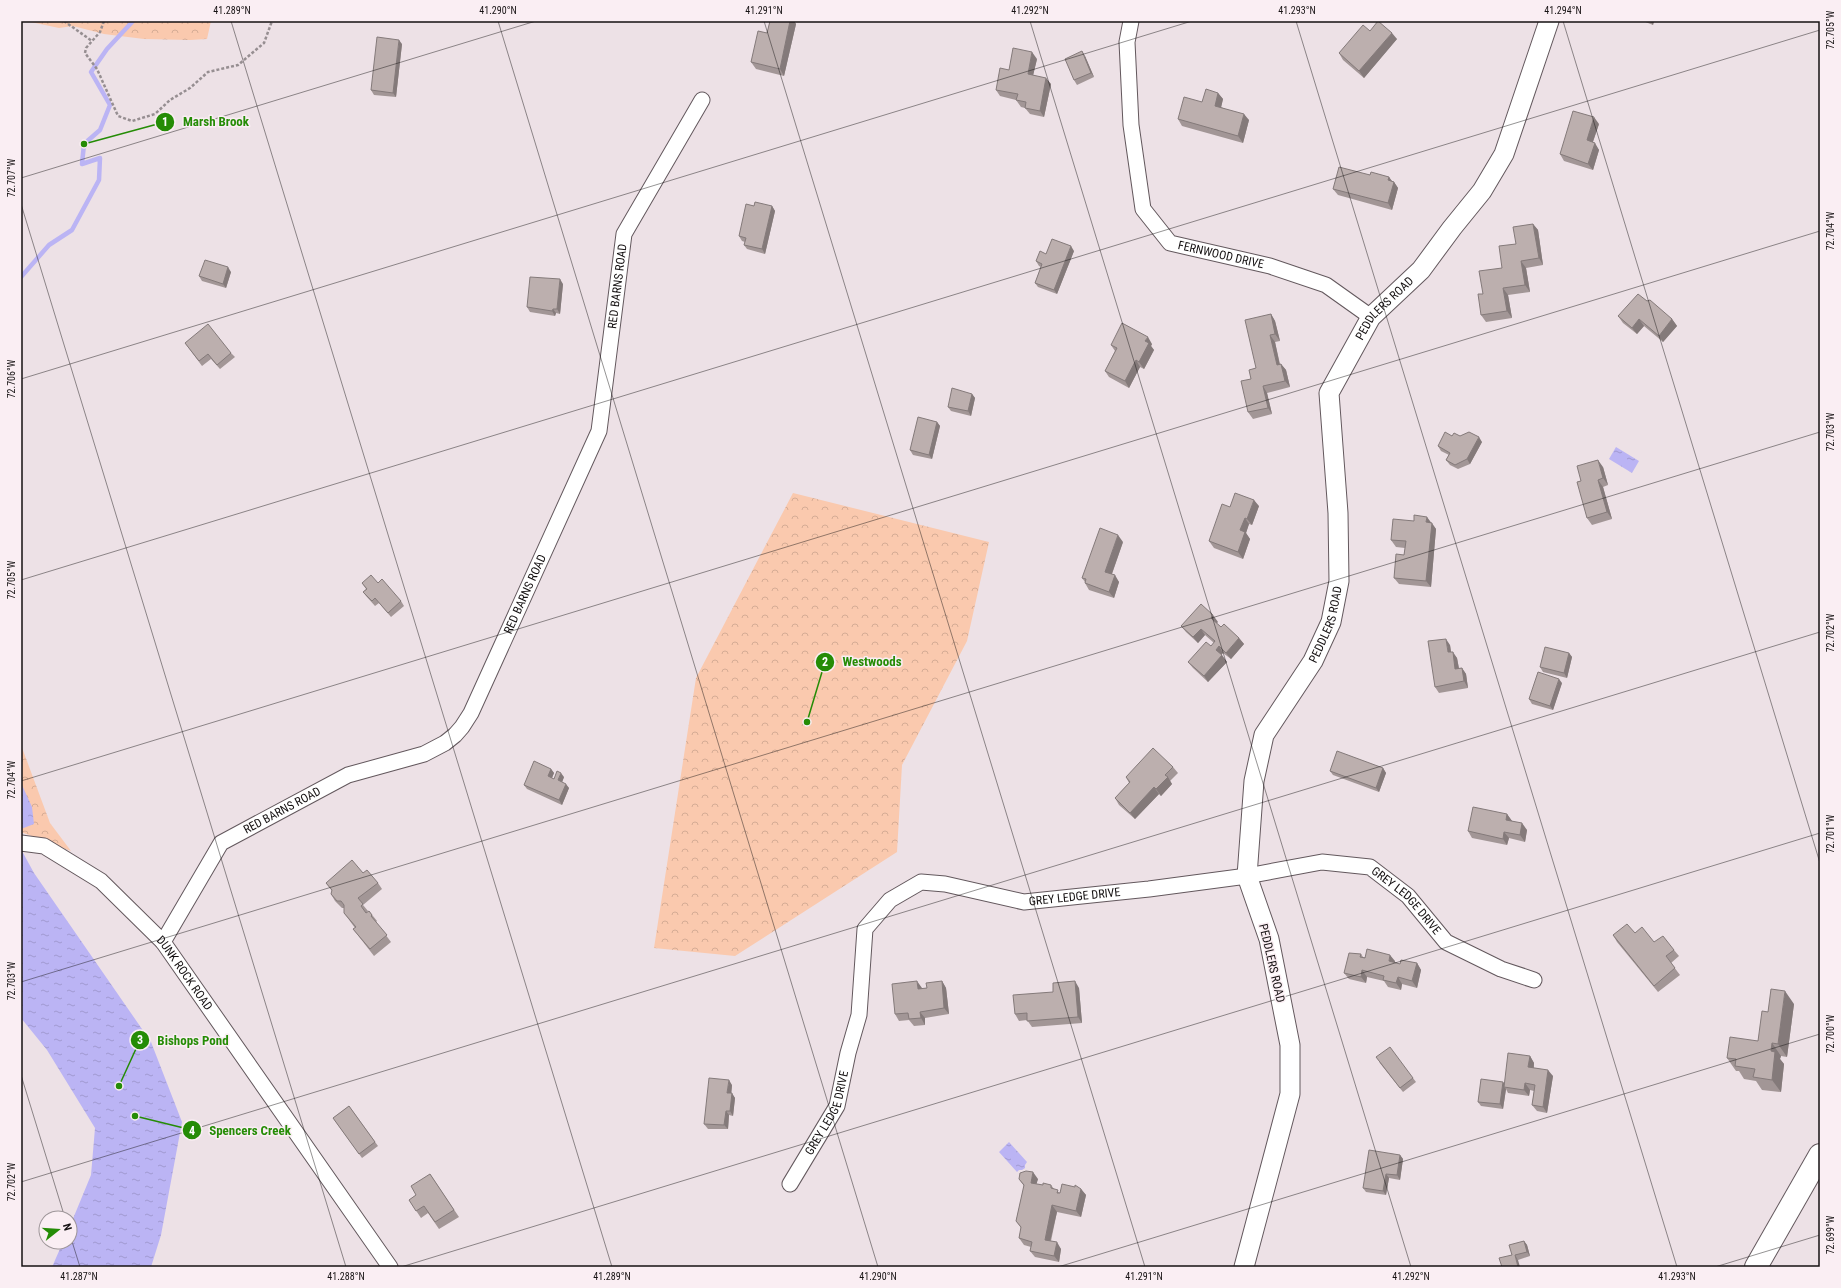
<svg xmlns="http://www.w3.org/2000/svg" width="1841" height="1288" font-family="'Roboto Condensed',sans-serif">
<defs>
<pattern id="park-crowns" width="20" height="18" patternUnits="userSpaceOnUse"><rect width="20" height="18" fill="#fac9ae"/><path d="M2 6a3 3 0 1 1 6 0M12 15a3 3 0 1 1 6 0" fill="none" stroke="#d5ac95"/></pattern>
<pattern id="water-ripples" width="26" height="14" patternUnits="userSpaceOnUse"><rect width="26" height="14" fill="#bbb4f4"/><path d="M2 4q2-2 4 0t4 0M15 11q2-2 4 0t4 0" fill="none" stroke="#a09ad0"/></pattern>
</defs>
<rect width="100%" height="100%" fill="#ede1e6"/>
<path fill="url(#park-crowns)" d="M26,21H211L207,39L190,40L144,39L104,34L73,26L59,28Z
M793,493L989,542L967,641L902,765L897,852L735,956L654,948L696,678Z
M21,745L50,823L71,851L21,832Z"/>
<path fill="url(#water-ripples)" d="M1616,447L1639,461L1632,473L1609,459Z
M21,767L22,785L32,807L34,824L21,829Z
M22,851L34,873L151,1042L182,1122L161,1235L151,1267H52L63,1242H70V1226L91,1175L95,1128L47,1050L21,1018Z
M1009,1142L1027,1162L1025,1165V1168L1022,1170H1019L1017,1172L999,1152Z"/>
<g fill="none" stroke-linecap="round" stroke-linejoin="round">
<path stroke="#bbb4f4" stroke-width="4.5" d="M21,277L49,245L72,230L99,180L100,158L82,164L84,144L100,130L110,105L91,72L107,49L133,21"/>
<defs>
<g id="minor">
<path id="s1" d="M1131,21L1127,42L1131,125L1143,209L1170,243L1270,266L1326,285L1371,317"/>
<path id="s2" d="M21,843L44,846L101,881L163,942L390,1267"/>
<path id="s3" d="M163,942L221,843L348,775L424,754L445,743L455,735L462,727L471,713L599,431L624,234L702,100"/>
<path id="s4" d="M790,1184L837,1106L848,1053L859,1015L865,929L890,900L921,882L945,884L1024,902L1149,889L1247,876L1322,862L1370,867L1408,896L1446,942L1501,969L1534,980"/>
</g>
<g id="tertiary">
<path id="s5" d="M1244,1267L1290,1094V1045L1269,939L1247,876L1254,781L1264,735L1313,661L1331,622L1339,581L1338,513L1329,393L1371,317L1421,270L1452,228L1482,191L1504,154L1549,21"/>
</g>
<path id="primary" d="M1756,1267L1820,1155"/>
</defs>
<use href="#minor" stroke="#63585d" stroke-width="17"/>
<use href="#tertiary" stroke="#63585d" stroke-width="21"/>
<use href="#primary" stroke="#63585d" stroke-width="24"/>
<path stroke="#968e91" stroke-width="2.5" stroke-dasharray="3 2" stroke-linecap="butt" d="M64,21L92,41
M104,21L100,32L86,48L85,53L97,69L118,116L132,121L155,114L170,100L190,88L208,72L238,65L264,43L272,21"/>
<use href="#minor" stroke="#fff" stroke-width="15"/>
<use href="#tertiary" stroke="#fff" stroke-width="19"/>
<use href="#primary" stroke="#fff" stroke-width="22"/>
</g>
<path fill="#a29696" d="M770,21H794L796,24L784,76L756,69L751,62L767,33Z
M1643,21H1654L1653,25Z
M1370,31L1397,39L1364,78L1343,60L1339,53Z
M402,44L396,97L374,95L371,90Z
M1085,56L1094,77L1077,85L1074,80Z
M1037,59L1033,75L1051,84L1044,117L1030,114L1025,108L1021,107L1016,100L1000,96L996,90L1009,70Z
M1218,93L1223,99L1221,107L1249,120L1243,143L1182,126L1178,119L1202,102Z
M1599,124L1593,142L1599,150L1593,170L1564,161L1560,154Z
M1370,175L1389,177L1392,181L1394,182L1398,188L1392,210L1338,195L1333,189Z
M754,206H772L775,211L765,254L747,249L744,245L745,242L742,241L739,236Z
M1533,224L1538,230L1543,265L1526,268L1530,292L1508,295L1512,318L1486,322L1481,315L1483,294L1502,268L1516,244Z
M1074,251L1057,294L1038,287L1035,283L1041,267L1039,266L1036,261L1046,254Z
M231,272L226,288L202,281L199,276Z
M563,284L560,314L556,313L555,316L530,312L527,307Z
M1647,301L1672,319L1677,326L1663,342L1644,326L1637,334L1623,323L1618,316Z
M1271,314L1275,321L1280,341L1275,342L1280,364H1281L1286,370L1290,387L1267,393L1272,414L1253,419L1248,412L1251,379L1256,368Z
M185,343L231,353L235,357L220,369L211,359L202,366Z
M1152,344L1151,346L1154,350L1144,369L1140,367L1129,388L1109,377L1105,371L1115,351L1111,345Z
M972,394L975,398L971,416L951,411L948,407Z
M937,422L940,426L932,459L913,455L910,450Z
M1452,436H1460L1482,442L1470,464L1458,469L1450,465L1446,460L1449,455L1441,451L1438,446Z
M1603,467L1608,485L1603,487L1612,519L1592,525L1587,518L1581,481Z
M1259,506L1252,525L1249,524L1246,533L1250,539L1243,559L1214,548L1209,541L1230,507Z
M1432,523L1436,529L1431,587L1399,584L1394,578L1404,555L1405,548L1396,547L1391,540Z
M1123,542L1112,574L1119,582L1114,598L1089,590L1085,583V582L1082,578Z
M362,583H378L401,601L404,606L391,617L379,603L375,606L366,596L363,592L366,589Z
M1218,622L1216,623L1221,627L1239,638L1244,644L1231,659L1223,653L1221,655L1227,662L1208,682L1193,668L1188,662L1211,646L1214,643L1205,635L1198,643L1186,632L1181,626Z
M1450,645L1451,652L1457,658L1459,668H1462L1466,674L1468,688L1439,693L1435,687Z
M1569,653L1572,657L1567,678L1543,672L1540,667Z
M1562,683L1553,710L1532,704L1529,699Z
M1173,767L1178,773L1170,781L1172,784L1161,796L1159,794L1135,819L1119,805L1115,798L1129,783L1126,777Z
M1383,768L1386,773L1379,792L1333,775L1330,771Z
M551,769L554,773L552,778L554,779L564,777L562,782L569,788L562,805L527,789L524,785Z
M1507,814L1512,821L1527,830L1525,842L1509,838L1507,845L1472,838L1468,831Z
M363,873L378,883L382,889L363,905L368,911L366,913L369,911L377,921L376,922L391,942L374,956L353,929L355,928L344,913V908H342L335,901L331,894L332,891L326,883Z
M1635,933L1654,942L1674,950L1679,956L1671,963L1680,975L1658,992L1617,942L1613,935Z
M1361,954L1363,957L1395,961V962L1400,964L1417,963L1421,970L1417,988L1402,984L1401,990L1388,987L1384,981L1367,977L1366,983L1349,979L1344,973Z
M942,981L946,988L949,1014L925,1018V1025L914,1026L909,1020L899,1021L895,1014L922,988V989L927,988Z
M1079,988L1082,1023L1032,1027L1027,1020L1019,1021L1015,1014L1053,992Z
M1794,1004L1787,1057L1781,1056L1780,1059L1784,1064L1781,1092L1762,1090L1756,1081L1744,1079L1739,1071H1736L1727,1058L1758,1041L1768,1012Z
M1530,1056L1534,1063V1068L1553,1076L1547,1113L1537,1111L1532,1105L1534,1091L1530,1090L1529,1096L1508,1093L1506,1089L1503,1109L1481,1106L1478,1102L1503,1082L1504,1084Z
M1379,1062L1413,1078L1416,1082L1403,1092Z
M732,1085L731,1093L735,1098L733,1116L729,1115L728,1129H708L704,1124Z
M349,1106L378,1146L362,1158L333,1118Z
M1400,1155L1403,1159L1400,1180L1389,1178L1386,1195L1366,1192L1363,1188Z
M430,1174L459,1217L439,1229L428,1213L421,1218L409,1200L416,1195Z
M1019,1179H1038L1036,1184L1043,1185H1051L1054,1189L1060,1193L1081,1189L1086,1195L1081,1217L1057,1212L1051,1241L1061,1249L1059,1262L1035,1257L1030,1251L1031,1247L1024,1245L1019,1238L1021,1228L1016,1221L1024,1186Z
M1524,1241L1527,1245L1530,1256L1518,1260L1512,1255Z"/>
<path fill="#847a7a" d="M790,21H794L796,24L784,76L780,69Z
M1650,21H1654L1653,25Z
M1392,33L1397,39L1364,78L1359,71Z
M399,40L402,44L396,97L393,93Z
M1082,51L1085,56L1094,77L1091,73Z
M1032,52L1037,59L1032,80L1028,74Z
M1046,78L1051,84L1044,117L1040,111Z
M1218,93L1223,99L1220,112L1215,106Z
M1244,114L1249,120L1243,143L1238,136Z
M1594,117L1599,124L1591,147L1587,140Z
M1595,143L1599,150L1593,170L1588,164Z
M1389,177L1393,183L1388,180Z
M1394,182L1398,188L1392,210L1388,203Z
M772,206L775,211L765,254L762,249Z
M1533,224L1538,230L1543,265L1539,258Z
M1071,246L1074,251L1057,294L1054,290Z
M1521,261L1526,268L1530,292L1525,285Z
M228,267L231,272L226,288L223,284Z
M560,279L563,284L560,314L557,309Z
M1503,288L1508,295L1512,318L1507,311Z
M553,309L556,313L555,316L552,311Z
M1271,314L1275,321L1280,341L1275,334Z
M1639,319L1644,326L1637,334L1632,328Z
M1672,319L1677,326L1663,342L1659,336Z
M1270,335L1275,342L1281,371L1277,365Z
M1148,337L1152,344L1151,346L1154,350L1144,369L1139,362L1145,341Z
M1136,360L1140,367L1129,388L1125,381Z
M1281,364L1286,370L1290,387L1285,381Z
M1263,386L1267,393L1272,414L1268,408Z
M972,394L975,398L971,416L968,411Z
M937,422L940,426L932,459L929,455Z
M1479,437L1482,442L1470,464L1467,459Z
M1598,460L1603,467L1608,485L1603,478Z
M1598,480L1603,487L1612,519L1607,512Z
M1254,500L1259,506L1252,525L1247,519Z
M1427,517L1436,529L1431,587L1426,581V522Z
M1245,518L1249,524L1246,533L1250,539L1243,559L1238,552L1240,530Z
M1118,535L1123,542L1110,579L1105,572Z
M1115,575L1119,582L1114,598L1109,592Z
M1213,615L1218,622L1215,625L1211,618Z
M1201,629L1205,635L1198,643L1193,637Z
M1239,638L1244,644L1231,659L1226,653Z
M1446,639L1450,645L1452,659L1448,652Z
M1219,646L1223,653L1220,656L1216,650Z
M1453,652L1457,658L1460,675L1455,669Z
M1569,653L1572,657L1567,678L1564,673Z
M1222,655L1227,662L1208,682L1204,676Z
M1462,668L1466,674L1468,688L1464,681Z
M1559,679L1562,683L1553,710L1550,706Z
M1383,768L1386,773L1379,792L1376,788Z
M551,769L554,773L551,780L548,776Z
M561,773L564,777L561,785L558,780Z
M1168,777L1172,784L1161,796L1156,789Z
M566,784L569,788L562,805L559,800Z
M1154,787L1159,794L1135,819L1130,813Z
M1507,814L1512,821L1511,827L1506,820Z
M1522,823L1527,830L1525,842L1520,835Z
M1504,832L1509,838L1507,845L1503,839Z
M1390,955L1395,961L1393,967L1389,961Z
M1417,963L1421,970L1417,988L1412,981Z
M1362,970L1367,977L1366,983L1361,977Z
M1398,977L1402,984L1401,990L1396,983Z
M917,981L922,988L923,995L918,989Z
M942,981L946,988L949,1014L944,1008Z
M1075,981L1079,988L1082,1023L1078,1017Z
M1785,991L1794,1004L1787,1057L1778,1044Z
M920,1012L925,1018V1025L921,1018Z
M1772,1043L1781,1056L1780,1059L1784,1064L1781,1092L1772,1080L1771,1051Z
M1530,1056L1534,1063L1533,1074L1528,1067Z
M1548,1070L1553,1076L1547,1113L1543,1107Z
M729,1080L732,1085L731,1097L727,1093Z
M1503,1082L1506,1086L1504,1087L1506,1089L1503,1109L1500,1104Z
M1525,1083L1530,1090L1529,1096L1524,1090Z
M732,1093L735,1098L733,1116L730,1111Z
M726,1111L729,1115L728,1129L724,1125Z
M1400,1155L1403,1159L1400,1180L1397,1175Z
M1033,1172L1038,1179L1035,1189L1031,1183Z
M1386,1174L1389,1178L1386,1195L1383,1191Z
M1081,1189L1086,1195L1081,1217L1076,1211Z
M1052,1205L1057,1212L1049,1246L1045,1240Z
M1524,1241L1527,1245L1530,1256L1527,1252Z
M1057,1242L1061,1249L1059,1262L1054,1256Z
M1515,1255L1518,1260L1520,1267H1518Z"/>
<path fill="#bcafae" stroke="#847a7a" d="M770,21H790L780,69L751,62L758,31L767,33Z
M1378,21L1392,33L1359,71L1339,53L1363,25L1370,31Z
M377,37L399,40L393,93L371,90Z
M1013,48L1032,52L1028,74L1046,78L1040,111L1025,108L1026,102L1016,100L1018,94L996,90L1000,68L1009,70Z
M1082,51L1091,73L1074,80L1065,59Z
M1206,89L1218,93L1215,106L1244,114L1238,136L1178,119L1184,97L1202,102Z
M1573,111L1594,117L1587,140L1595,143L1588,164L1560,154Z
M1339,167L1370,175L1371,172L1389,177L1388,180L1394,182L1388,203L1333,189Z
M755,202L772,206L762,249L744,245L746,238L739,236L746,204L754,206Z
M1533,224L1539,258L1521,261L1525,285L1503,288L1507,311L1481,315L1478,294H1483L1479,271L1502,268L1499,246L1516,244L1513,227Z
M1052,239L1071,246L1054,290L1035,283L1042,264L1036,261L1040,251L1046,254Z
M205,260L228,267L223,284L199,276Z
M530,277L560,279L557,309H553L552,311L527,307Z
M1638,294L1647,301L1650,300L1672,319L1659,336L1639,319L1632,328L1618,316Z
M1271,314L1275,334L1270,335L1277,365L1281,364L1285,381L1263,386L1268,408L1248,412L1241,381L1251,379L1249,370L1256,368L1245,320Z
M1122,323L1148,337L1145,341L1149,343L1139,362L1136,360L1125,381L1105,371L1117,348L1111,345Z
M208,324L231,353L217,365L208,354L199,361L185,343Z
M952,388L972,394L968,411L948,407Z
M918,417L937,422L929,455L910,450Z
M1445,432L1452,436L1454,433L1460,436L1469,432L1479,437L1467,459L1455,465L1446,460L1450,453L1438,446Z
M1598,460L1603,478L1598,480L1607,512L1587,518L1577,482L1581,481L1577,466Z
M1235,493L1254,500L1247,519L1245,518L1240,530L1245,532L1238,552L1209,541L1222,504L1230,507Z
M1414,515L1427,517L1426,522L1432,523L1426,581L1394,578L1396,554L1404,555L1406,541L1391,540L1393,519L1414,521Z
M1100,528L1118,535L1105,572L1115,575L1109,592L1085,583L1086,579L1082,578Z
M371,575L378,583L382,579L401,601L388,613L375,598L372,601L363,592L367,589L362,583Z
M1201,604L1213,615L1211,618L1221,627L1224,624L1239,638L1226,653L1219,646L1216,650L1222,655L1204,676L1188,662L1206,642L1211,646L1215,641L1201,629L1193,637L1181,626Z
M1446,639L1448,652H1453L1455,669L1462,668L1464,681L1435,687L1428,641Z
M1545,647L1569,653L1564,673L1540,667Z
M1538,672L1559,679L1550,706L1529,699Z
M1153,748L1173,767L1165,775L1168,777L1156,789L1154,787L1130,813L1115,798L1130,782L1126,777Z
M1337,751L1383,768L1376,788L1330,771Z
M534,761L551,769L548,776L554,779L557,771L561,773L558,780L566,784L559,800L524,785Z
M1473,807L1507,814L1506,820L1522,823L1520,835L1504,832L1503,839L1468,831Z
M352,860L363,873L367,870L378,883L358,898L363,904L361,906L366,913L369,911L372,915L371,916L387,935L370,949L353,929L356,927L344,913V905L341,901H337L331,894L332,890L326,883Z
M1627,924L1635,933L1642,927L1654,942L1663,936L1674,950L1666,956L1675,968L1654,986L1613,935Z
M1367,949L1390,955L1389,961L1400,964L1401,960L1417,963L1412,981L1398,977L1396,983L1383,980L1384,976L1362,970L1361,977L1344,973L1349,953L1361,954L1360,957L1365,958Z
M917,981L918,989L927,988L926,983L942,981L944,1008L920,1012L921,1018L909,1019L908,1013L895,1014L892,984Z
M1075,981L1078,1017L1027,1021V1013L1015,1014L1013,995L1053,992V983Z
M1771,989L1785,991L1778,1044L1772,1043L1771,1051L1775,1052L1772,1080L1753,1077L1755,1069L1735,1066L1736,1059L1727,1058L1730,1037L1758,1041L1762,1011L1768,1012Z
M1390,1047L1413,1078L1400,1088L1376,1057Z
M1508,1053L1530,1056L1528,1067L1548,1070L1543,1107L1532,1105L1535,1085L1525,1083L1524,1090L1504,1087Z
M709,1078L729,1080L727,1093H732L730,1111H726L724,1125L704,1124Z
M1481,1079L1503,1082L1500,1104L1478,1102Z
M349,1106L375,1142L359,1154L333,1118Z
M1369,1150L1400,1155L1397,1175L1386,1174L1383,1191L1363,1188Z
M1026,1171L1033,1172L1031,1183L1043,1185V1183L1051,1185V1188L1058,1190L1057,1193H1060L1062,1184L1075,1187V1185L1081,1189L1076,1211L1052,1205L1045,1240L1057,1242L1054,1256L1030,1251L1032,1242L1019,1238L1021,1227L1016,1221L1024,1185L1019,1179L1020,1173Z
M430,1174L454,1210L435,1222L424,1206L416,1211L409,1200L416,1195L411,1186Z
M1524,1241L1527,1252L1515,1255L1518,1267H1502L1499,1258L1512,1255L1509,1245Z"/>
<path fill="none" stroke="#151112" stroke-width="1" stroke-opacity="0.45" d="M231,21L612,1267M498,21L878,1267M764,21L1145,1267M1030,21L1411,1267M1296,21L1677,1267M1563,21L1820,863M21,178L536,21M21,204L346,1267M21,379L1192,21M21,580L1820,30M21,781L1820,231M21,982L1820,432M21,1075L65,1218M21,1182L1820,632M70,1235L80,1267M401,1267L1820,833M1058,1267L1820,1034M1715,1267L1820,1235"/>
<g text-anchor="middle" dominant-baseline="central" stroke-width="3" stroke-linejoin="round" paint-order="stroke">
<g font-size="12" fill="#151112" stroke="#faeef3">
<text stroke="none"><textPath href="#s1" startOffset="285">FERNWOOD DRIVE</textPath></text>
<text stroke="none"><textPath href="#s3" startOffset="857">RED BARNS ROAD</textPath></text>
<text stroke="none"><textPath href="#s5" startOffset="1009">PEDDLERS ROAD</textPath></text>
<text stroke="none"><textPath href="#s3" startOffset="532">RED BARNS ROAD</textPath></text>
<text stroke="none"><textPath href="#s5" startOffset="673">PEDDLERS ROAD</textPath></text>
<text stroke="none"><textPath href="#s3" startOffset="184">RED BARNS ROAD</textPath></text>
<text stroke="none"><textPath href="#s4" startOffset="501">GREY LEDGE DRIVE</textPath></text>
<text stroke="none"><textPath href="#s4" startOffset="849">GREY LEDGE DRIVE</textPath></text>
<text transform="translate(1272 963) rotate(77)">PEDDLERS ROAD</text>
<text stroke="none"><textPath href="#s2" startOffset="215">DUNK ROCK ROAD</textPath></text>
<text stroke="none"><textPath href="#s4" startOffset="81">GREY LEDGE DRIVE</textPath></text>
</g>
</g>
<path fill="none" stroke="#258c06" stroke-width="1.5" d="M84 144L165 122M807 722L825 662M119 1086L140 1040M135 1116L192 1130"/>
<g fill="#258c06" stroke="#faeef3" stroke-width="1.5">
<circle cx="84" cy="144" r="4"/>
<circle cx="807" cy="722" r="4"/>
<circle cx="119" cy="1086" r="4"/>
<circle cx="135" cy="1116" r="4"/>
<circle cx="165" cy="122" r="10"/>
<circle cx="825" cy="662" r="10"/>
<circle cx="140" cy="1040" r="10"/>
<circle cx="192" cy="1130" r="10"/>
</g>
<g font-size="12" text-anchor="middle" font-weight="bold" fill="#fff">
<text x="165" y="126">1</text>
<text x="825" y="666">2</text>
<text x="140" y="1044">3</text>
<text x="192" y="1135">4</text>
</g>
<g font-size="13" text-anchor="middle" font-weight="bold" fill="#258c06" stroke="#faeef3" stroke-width="3" stroke-linejoin="round" paint-order="stroke">
<text x="216" y="126">Marsh Brook</text>
<text x="872" y="666">Westwoods</text>
<text x="193" y="1045">Bishops Pond</text>
<text x="250" y="1135">Spencers Creek</text>
</g>
<rect width="1841" height="1288" fill="none" stroke="#faeef3" stroke-width="44"/>
<g transform="translate(58 1230) rotate(73)"><circle r="19" fill="#faeef3" stroke="#9e9699"/>
<path d="M0-3L7 15L0 10L-7 15Z" fill="#258c06"/>
<text y="-6" font-size="11" font-weight="bold" text-anchor="middle" fill="#151112">N</text>
</g>
<rect x="22" y="22" width="1797" height="1244" fill="none" stroke="#151112" stroke-width="1.5"/>
<g font-size="10" text-anchor="middle" fill="#151112">
<text x="232" y="14">41.289°N</text>
<text x="498" y="14">41.290°N</text>
<text x="764" y="14">41.291°N</text>
<text x="1030" y="14">41.292°N</text>
<text x="1297" y="14">41.293°N</text>
<text x="1563" y="14">41.294°N</text>
<text transform="translate(1830 30) rotate(-90)" y="4">72.705°W</text>
<text transform="translate(11 178) rotate(-90)" y="4">72.707°W</text>
<text transform="translate(1830 231) rotate(-90)" y="4">72.704°W</text>
<text transform="translate(11 379) rotate(-90)" y="4">72.706°W</text>
<text transform="translate(1830 432) rotate(-90)" y="4">72.703°W</text>
<text transform="translate(11 580) rotate(-90)" y="4">72.705°W</text>
<text transform="translate(1830 633) rotate(-90)" y="4">72.702°W</text>
<text transform="translate(11 780) rotate(-90)" y="4">72.704°W</text>
<text transform="translate(1830 834) rotate(-90)" y="4">72.701°W</text>
<text transform="translate(11 981) rotate(-90)" y="4">72.703°W</text>
<text transform="translate(1830 1034) rotate(-90)" y="4">72.700°W</text>
<text transform="translate(11 1182) rotate(-90)" y="4">72.702°W</text>
<text transform="translate(1830 1235) rotate(-90)" y="4">72.699°W</text>
<text x="79" y="1280">41.287°N</text>
<text x="346" y="1280">41.288°N</text>
<text x="612" y="1280">41.289°N</text>
<text x="878" y="1280">41.290°N</text>
<text x="1144" y="1280">41.291°N</text>
<text x="1411" y="1280">41.292°N</text>
<text x="1677" y="1280">41.293°N</text>
</g>
</svg>
